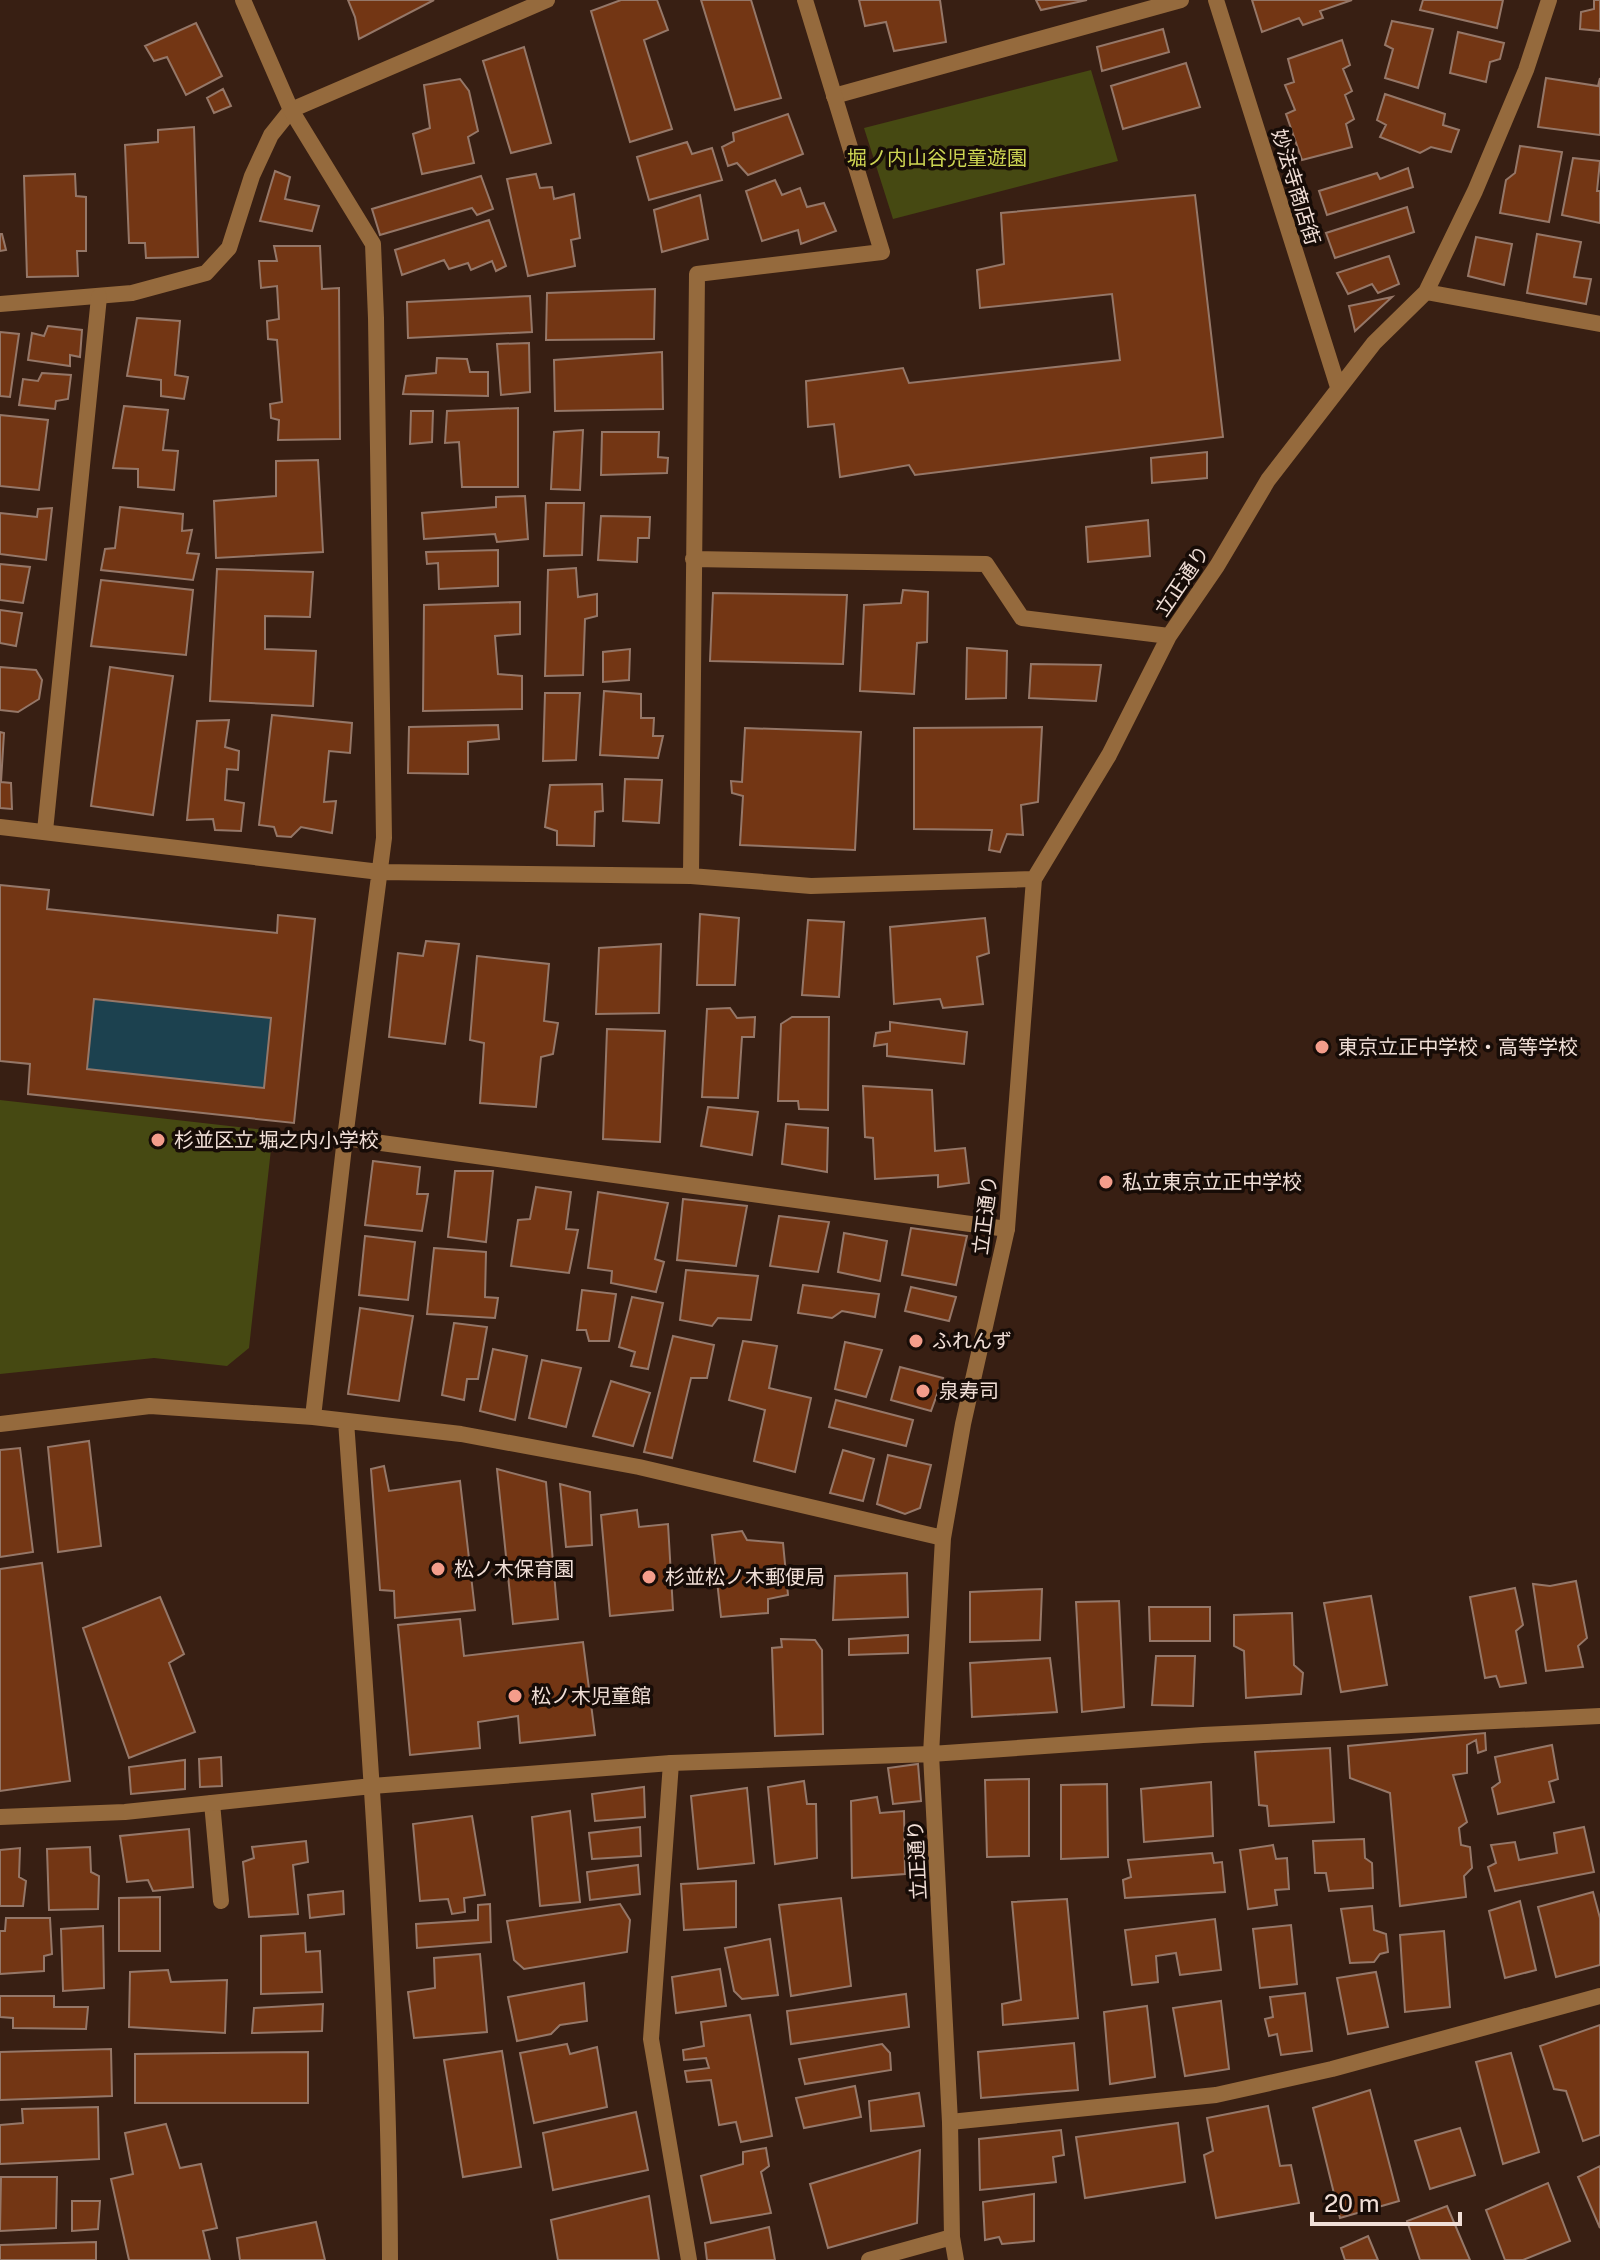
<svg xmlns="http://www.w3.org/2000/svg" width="1600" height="2260" font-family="'Public Sans','Noto Sans JP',sans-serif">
<rect width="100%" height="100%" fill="#381f13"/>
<path fill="#464912" d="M1091,70L1118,161L893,219L864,128Z
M0,1100L273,1131L249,1348L227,1366L154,1358L0,1374Z"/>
<path fill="#1c414f" d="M94,999L271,1018L264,1088L87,1069Z"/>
<path fill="#733614" stroke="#957768" stroke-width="2" fill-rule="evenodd" d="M348,0H434L359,39L355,17Z
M621,0H657L668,30L644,40L672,129L630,142L591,11Z
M701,0H751L781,98L735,110Z
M859,0H940L946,42L894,51L886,22L865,26Z
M1036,0H1087L1041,10Z
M1252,0H1352L1320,11L1323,18L1303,25L1299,18L1262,32Z
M1423,0H1503L1497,28L1420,10Z
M1594,0H1600V31L1580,29L1581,12L1594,9Z
M1392,21L1433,29L1418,88L1385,78L1393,49L1385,45Z
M196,23L222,76L186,95L167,57L154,61L145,46Z
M1163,29L1169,52L1102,71L1097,47Z
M1458,32L1504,43L1500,59L1490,62L1486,82L1450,73Z
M1342,40L1350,65L1343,69L1352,91L1345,95L1354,119L1346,124L1352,147L1302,160L1286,114L1295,110L1285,85L1294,82L1288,59Z
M524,47L551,143L511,153L483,61Z
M1186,63L1200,107L1123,129L1111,86Z
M1546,78L1598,86L1600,78V135L1538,127Z
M460,79L469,91L478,131L468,137L474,163L422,174L413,134L430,128L424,85Z
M223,89L231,106L214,113L207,98Z
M1385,94L1445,114L1443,125L1459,130L1451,152L1431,147L1420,153L1380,137L1386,125L1377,120Z
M788,114L803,154L748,175L737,163L728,166L722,147L734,141L733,133Z
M194,127L198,257L146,258L145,243H129L125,145L158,142V130Z
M687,142L692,154L712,148L722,180L649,200L637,157Z
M1520,146L1562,152L1549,222L1500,213L1506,180L1515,173Z
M1573,158L1600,161L1597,191H1600V223L1562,215Z
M1408,168L1413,187L1327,215L1319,191L1377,173L1380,179Z
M275,171L290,177L285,199L319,206L312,231L260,221Z
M75,174L76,196L86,197V251H77L78,276L27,277L24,176Z
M536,174L540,188L552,187L554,199L574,194L580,238L571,240L575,266L528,276L507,179Z
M481,176L493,209L477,215L472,208L380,235L372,209Z
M775,180L782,195L800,188L807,207L824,203L836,231L801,244L798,230L762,241L746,191Z
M700,195L708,239L662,252L654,210Z
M1195,195L1223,437L915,475L909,465L840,477L834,424L808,427L806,381L903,368L909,383L1120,360L1112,294L980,308L977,270L1004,264L1001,213Z
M1407,207L1414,232L1335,258L1326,233Z
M489,220L506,266L496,271L492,261L471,270L468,263L449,269L444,260L402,275L395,250Z
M0,234H2L6,250L0,251Z
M1537,234L1581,242L1574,277L1591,279L1586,304L1527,293Z
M1476,237L1512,244L1504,285L1468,276Z
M274,246H320L322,289L339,288L340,439L278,440L279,420L271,418L270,404L282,402L277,340L268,339L267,321L279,319L277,286L261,288L259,261H277Z
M1389,256L1399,284L1378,293L1372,284L1348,294L1337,273Z
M655,289L654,339L546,340L547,293Z
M530,296L532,332L408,338L407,302Z
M1392,297L1355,331L1349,306Z
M137,318L180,321L175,375L188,377L184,399L161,396V380L127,376Z
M48,326L82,330L80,357L70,355V366L28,360L32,333L44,336Z
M0,332L19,334L10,397L0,396Z
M529,343L530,392L501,395L497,344Z
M662,352L663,409L555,411L554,360Z
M437,358L467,359L470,372H488V396L403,394L406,376L436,373Z
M42,373L71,375L68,399L56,401L55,409L19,405L23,379L38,381Z
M124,406L168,410L163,450L178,451L174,490L138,487V469L113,468Z
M518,408V487H462L459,442L445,443L447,411Z
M411,411H433L432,442L410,444Z
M0,415L48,420L39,490L0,486Z
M583,430L580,490L551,489L554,432Z
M602,432H659L658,457L668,458L667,473L601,475Z
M1207,452V478L1152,483L1151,458Z
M318,460L323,552L216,558L214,501L276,496V461Z
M525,496L528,539L497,542L495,534L424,539L422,513L496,507V497Z
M546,503H584L582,555L544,556Z
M120,507L183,514L182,531L192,530L187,553L199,554L193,580L101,570L105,549L115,548Z
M52,508L46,560L0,554V513L37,517L38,509Z
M601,516L650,517L649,538H638L637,562L598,560Z
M1148,520L1150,556L1088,562L1086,527Z
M498,550V586L439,589L438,563L427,564L426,552Z
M0,564L30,567L23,603L0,600Z
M576,568L578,597L597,594V616L585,619L583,675L545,676L548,570Z
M217,569L313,572L310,617L265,616V649L316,651L313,706L210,701Z
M101,580L193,590L186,655L91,646Z
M903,590L928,592L927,642L917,643L914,694L860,691L864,605L901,603Z
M713,593L847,595L843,664L710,661Z
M520,602V634L495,636L498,674L522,676V709L423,711L424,605Z
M0,610L22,613L16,646L0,643Z
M967,648L1007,651L1006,698L966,699Z
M630,649L629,680L603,682V652Z
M1031,664L1101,665L1096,701L1029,698Z
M0,667L36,670L42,680L39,699L18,712L0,710Z
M110,667L173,676L153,815L91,806Z
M604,691L641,694V718H654L653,736H663L658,758L600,755Z
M545,693H580L576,760L543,761Z
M272,715L352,723L350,753L329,751L324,802L336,801L332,833L301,827L291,837L277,836L274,827L259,825Z
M229,720L225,747L239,751L238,770L227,769L225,800L244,803L241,831L215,830L213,819L187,820L197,721Z
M498,725L499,739L468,742V774L408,773L409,727Z
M1042,727L1038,802L1021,805L1023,835L1007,834L1000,852L989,850L992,830L914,829V728Z
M745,728L861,732L855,850L740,845L743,796L732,793L731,781L742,782Z
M0,732L4,733L1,782L11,783L12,809L0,808Z
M625,779L662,780L659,823L623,821Z
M602,784L603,811L595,812L594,846L557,845V831L545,827L550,785Z
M0,885L49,890L47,909L277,933L278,915L315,919L294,1123L28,1094L30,1064L0,1061ZM94,999L271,1018L264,1088L87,1069Z
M700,914L739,918L735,985H697Z
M985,918L989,953L977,957L983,1004L943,1008L940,999L894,1004L890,927Z
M808,920L844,922L839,997L802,995Z
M426,941L459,944L445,1044L389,1037L398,953L423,956Z
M661,944L659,1013L596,1014L599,948Z
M477,956L549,964L544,1021L558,1023L553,1054L541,1057L536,1107L480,1103L484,1043L470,1040Z
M730,1008L737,1018L755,1017L754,1037H742L738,1098L702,1097L707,1009Z
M792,1017H829L828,1110L799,1109L798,1101H778L781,1024Z
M890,1022L967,1032L964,1064L887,1056V1044L874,1046L876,1033L890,1031Z
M607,1029L665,1031L660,1142L603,1139Z
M863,1086L932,1090L935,1151L965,1148L969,1183L938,1187V1175L875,1179L873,1138L865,1137Z
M708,1107L758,1112L752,1155L701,1146Z
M786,1124L828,1128L827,1172L782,1164Z
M373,1161L420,1167L417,1194H428L422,1231L365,1225Z
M455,1171H493L486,1242L448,1237Z
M536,1187L571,1192L566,1229L578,1230L569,1273L511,1266L518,1220L530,1219Z
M598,1192L668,1203L655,1259L664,1262L656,1292L611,1283L612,1271L588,1268Z
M683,1199L747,1206L736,1266L677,1260Z
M779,1216L829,1222L818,1272L770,1266Z
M911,1228L967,1236L956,1285L902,1275Z
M844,1233L887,1241L880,1281L838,1272Z
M365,1236L415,1242L408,1300L359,1295Z
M434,1248L486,1252L485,1297L498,1298L495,1318L427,1314Z
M686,1270L758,1276L751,1320L718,1318L712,1326L680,1320Z
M803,1285L879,1294L875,1317L842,1311L832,1318L798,1313Z
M911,1287L956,1297L949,1321L905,1311Z
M582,1290L616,1294L609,1341H589L586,1330H577Z
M632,1297L663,1303L648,1369L631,1366L635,1352L619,1347Z
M360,1308L413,1316L399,1401L348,1394Z
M454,1323L487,1327L478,1379H467L464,1400L442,1395Z
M673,1336L714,1345L707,1378H691L672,1458L644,1452Z
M743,1341L777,1346L769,1388L811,1398L795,1472L754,1461L765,1410L729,1400Z
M845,1342L882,1350L866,1397L835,1389Z
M493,1349L527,1356L515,1420L480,1411Z
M542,1360L581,1368L566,1427L529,1418Z
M900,1367L943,1378L931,1411L891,1400Z
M611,1381L650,1393L633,1446L593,1436Z
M836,1400L913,1420L906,1446L829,1427Z
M89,1441L101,1546L58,1552L48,1447Z
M20,1448L33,1552L0,1557V1450Z
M843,1450L874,1459L863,1501L830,1493Z
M888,1455L931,1465L920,1508L905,1514L877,1504Z
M384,1466L389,1491L460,1481L475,1610L395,1618L394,1591L380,1590L371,1469Z
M497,1469L546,1482L558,1619L513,1624Z
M560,1484L590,1492L592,1545L566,1547Z
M637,1510L639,1527L668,1524L673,1610L610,1616L601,1515Z
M742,1531L747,1540L783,1543L788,1595L768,1599V1613L721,1617L712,1535Z
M42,1563L70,1781L0,1791V1569Z
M907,1573L908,1617L833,1620L835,1576Z
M1576,1581L1587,1638L1578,1646L1583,1667L1546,1671L1533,1584L1550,1586Z
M1515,1588L1523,1625L1516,1631L1526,1683L1500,1687L1496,1676L1485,1678L1470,1597Z
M1042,1589L1040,1640L970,1642V1592Z
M1371,1596L1387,1685L1341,1692L1324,1603Z
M160,1597L184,1654L169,1663L195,1732L129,1758L83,1628Z
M1119,1601L1124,1707L1082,1712L1076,1602Z
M1149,1607H1210V1641H1150Z
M1292,1613L1294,1665L1303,1673L1301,1694L1246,1698L1244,1651L1234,1646V1615Z
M460,1619L464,1656L583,1642L595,1735L520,1743L518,1716L478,1722L480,1748L410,1755L398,1625Z
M908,1635V1653L849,1655V1639Z
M781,1639L815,1640L822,1650L823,1734L775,1736L772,1648L782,1647Z
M1156,1656H1195L1193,1706L1152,1705Z
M1050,1658L1057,1712L972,1717L970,1663Z
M1485,1733L1486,1750L1478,1753L1476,1740L1467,1745V1773L1453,1775L1467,1822L1459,1828L1461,1845L1470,1847L1472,1868L1464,1876L1466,1897L1400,1906L1390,1793L1350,1778L1348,1746Z
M1552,1745L1558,1779L1549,1782L1554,1802L1498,1814L1492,1788L1500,1782L1495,1757Z
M1330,1748L1334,1822L1269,1826L1267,1806L1259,1805L1255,1752Z
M221,1757L222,1786L200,1787L199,1759Z
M185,1760V1789L131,1794L129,1767Z
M918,1764L921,1801L893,1804L888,1768Z
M1029,1779V1856L987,1857L985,1780Z
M804,1781L807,1804H816L817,1858L775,1864L768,1787Z
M1211,1782L1213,1836L1144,1842L1141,1789Z
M1107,1784L1108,1857L1061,1859V1785Z
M644,1787L645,1817L595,1821L592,1794Z
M747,1788L754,1863L698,1869L691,1796Z
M877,1797L880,1813L904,1811L905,1874L852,1878L851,1801Z
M570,1811L580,1902L540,1906L532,1817Z
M472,1816L485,1895L464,1898L465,1912L452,1914L448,1899L420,1901L413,1824Z
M640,1827L641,1856L592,1859L589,1833Z
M1584,1827L1594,1872L1495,1891L1488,1867L1496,1863L1491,1845L1515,1842L1519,1860L1557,1853L1554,1833Z
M189,1829L193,1887L153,1891L148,1880L127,1882L120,1836Z
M1364,1839L1365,1858L1372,1863L1373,1888L1329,1891L1326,1873H1315L1313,1841Z
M306,1841L308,1862L293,1865L298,1914L249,1917L243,1862L254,1858L252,1847Z
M1273,1845L1276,1859L1287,1858L1289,1889L1275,1890L1277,1905L1248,1909L1240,1850Z
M90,1847L91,1872L99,1876L98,1909L49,1910L47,1849Z
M20,1848L19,1877L26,1881L23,1906H0V1850Z
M1212,1853L1214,1863L1222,1862L1225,1892L1125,1898L1123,1880L1131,1877L1128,1860Z
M638,1865L640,1894L590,1900L587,1872Z
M736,1881V1927L684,1930L681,1884Z
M343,1891L344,1914L310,1918L308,1895Z
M1593,1892L1600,1918V1965L1556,1977L1538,1907Z
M160,1897V1951H119V1898Z
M841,1898L851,1986L791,1996L779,1905Z
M1067,1899L1078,2018L1003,2025L1002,2004L1021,2000L1012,1902Z
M1520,1901L1536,1970L1505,1978L1489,1911Z
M490,1904L491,1942L417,1948L416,1924L478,1920V1905Z
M620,1904L630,1920L627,1952L524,1969L514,1960L507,1921Z
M1372,1906L1374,1930L1386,1934L1388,1952L1380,1954L1374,1962L1350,1963L1341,1909Z
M6,1918H50L52,1954L44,1956V1971L0,1974V1931H5Z
M1215,1919L1221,1970L1180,1975L1176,1953L1156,1956L1158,1982L1132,1985L1125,1930Z
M1291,1925L1297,1984L1260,1988L1253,1929Z
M103,1926L104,1988L63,1991L61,1929Z
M1444,1931L1450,2007L1405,2012L1400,1935Z
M305,1933L306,1952L320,1951L322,1992L261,1994V1936Z
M770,1939L778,1995L742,1999L734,1991L725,1948Z
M480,1954L487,2032L414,2038L408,1992L435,1988L434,1958Z
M720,1969L726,2006L676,2013L672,1977Z
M168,1970L171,1982L227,1980L225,2033L129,2027L130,1972Z
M1376,1972L1388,2027L1348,2034L1337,1978Z
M584,1983L587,2021L560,2025L551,2034L517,2041L508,1997Z
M1305,1993L1312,2051L1281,2055L1277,2034L1269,2036L1265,2019L1273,2017L1270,1997Z
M906,1994L909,2027L791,2044L787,2011Z
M0,1996H54V2007H88L86,2029L13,2028V2018L0,2017Z
M1221,2001L1229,2069L1185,2076L1173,2008Z
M323,2004L322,2031L252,2033L254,2008Z
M1147,2006L1155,2077L1110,2084L1104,2012Z
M750,2015L772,2136L741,2142L736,2122L719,2125L711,2080L687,2082L685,2071L709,2068L706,2058L684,2060L683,2050L704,2046L701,2022Z
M1600,2025V2135L1583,2141L1566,2091L1554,2089L1540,2046Z
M1074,2043L1078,2090L981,2098L978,2052Z
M567,2044L570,2054L597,2047L607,2107L534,2123L520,2053Z
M882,2044L890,2053L891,2070L805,2084L799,2059Z
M111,2049L112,2096L0,2100V2052Z
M502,2051L521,2167L463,2177L444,2060Z
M308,2052V2103H135V2054Z
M1511,2053L1539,2152L1503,2164L1476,2062Z
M855,2086L861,2117L804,2128L796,2098Z
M1370,2090L1399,2201L1340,2218L1313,2108Z
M919,2093L924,2126L871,2131L869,2101Z
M1268,2106L1280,2166L1291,2165L1299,2203L1216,2218L1204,2155L1213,2151L1207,2118Z
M98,2107L99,2159L0,2164V2125L23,2123L22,2109Z
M636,2112L648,2170L553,2190L543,2133Z
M1178,2123L1185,2182L1085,2198L1076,2137Z
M166,2124L180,2168L201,2164L217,2228L203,2231L210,2260H129L111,2179L133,2174L125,2133Z
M1460,2128L1475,2175L1430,2189L1415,2141Z
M1061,2130L1064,2155L1053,2157L1056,2182L980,2190L979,2139Z
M766,2148L769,2166L761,2172L771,2213L711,2223L701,2176L743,2164V2152Z
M920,2150L917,2223L828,2248L810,2184Z
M1600,2166V2228L1578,2177Z
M1,2177H57L56,2228L0,2231Z
M1548,2183L1570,2241L1523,2260H1505L1486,2210Z
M1034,2194V2241L1002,2244L999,2237L985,2240L983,2202Z
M649,2196L659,2260H558L551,2220Z
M72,2201H100L98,2229L72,2231Z
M1447,2206L1470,2260H1420L1407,2221Z
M316,2222L325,2260H240L237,2238Z
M769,2227L775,2260H707L705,2243Z
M1368,2236L1378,2260H1345L1341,2248Z
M96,2242V2260H0V2245Z"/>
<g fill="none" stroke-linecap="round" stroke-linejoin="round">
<path stroke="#956a3d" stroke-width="16" d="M834,96L1181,0
M0,304L132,293L206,273L229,248L252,176L271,135L291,110
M345,1138L1007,1229
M671,1763L651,2039L689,2260
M212,1803L221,1901
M950,2122L1216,2095L1332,2069L1600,1996"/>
<path stroke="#956a3d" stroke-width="16" d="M243,0L291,110L373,244L376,318L384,838L345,1138L313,1417
M1216,0L1338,387
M291,110L547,0
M1426,292L1600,324
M693,559L986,564L1022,618L1169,636
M0,827L380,872L691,876L811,886L1034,879
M45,831L99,297
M691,876L697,274L882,252L805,0
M346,1421C366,1700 389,1980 390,2260
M0,1424L150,1406L313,1417L461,1434L639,1467L943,1538
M0,1817L125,1812L372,1786L671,1763L931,1754L1203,1735L1600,1716
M869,2260L952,2237
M956,2260L952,2237L950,2122L931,1754L943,1538L963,1424L1007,1229L1034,879L1109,755L1169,636L1217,566L1268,480L1374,343L1426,292L1475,191L1526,70L1549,0"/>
</g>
<g fill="#f49d8b" stroke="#170c07" stroke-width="3">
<circle cx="1322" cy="1047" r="8"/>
<circle cx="158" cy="1140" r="8"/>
<circle cx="1106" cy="1182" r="8"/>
<circle cx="916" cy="1341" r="8"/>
<circle cx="923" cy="1391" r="8"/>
<circle cx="438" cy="1569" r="8"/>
<circle cx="649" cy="1577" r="8"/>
<circle cx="515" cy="1696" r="8"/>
</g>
<g text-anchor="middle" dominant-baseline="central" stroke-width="7" stroke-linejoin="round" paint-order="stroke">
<g font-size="20" fill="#ced653" stroke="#170c07">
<text x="937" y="158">堀ノ内山谷児童遊園</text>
</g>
<g font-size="20" fill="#f1dfd7" stroke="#170c07">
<text transform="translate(1296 187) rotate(73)">妙法寺商店街</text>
<text transform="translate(1182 581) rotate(-56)">立正通り</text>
<text transform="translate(985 1215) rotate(-83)">立正通り</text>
<text transform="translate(917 1860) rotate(-93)">立正通り</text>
</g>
<g font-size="20" fill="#f1dfd7" stroke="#170c07" text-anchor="start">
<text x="1338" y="1047">東京立正中学校・高等学校</text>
<text x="174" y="1140">杉並区立 堀之内小学校</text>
<text x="1122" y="1182">私立東京立正中学校</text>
<text x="932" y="1341">ふれんず</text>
<text x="939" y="1391">泉寿司</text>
<text x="454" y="1569">松ノ木保育園</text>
<text x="665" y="1577">杉並松ノ木郵便局</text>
<text x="531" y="1696">松ノ木児童館</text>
</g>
</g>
<path d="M1312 2212v12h148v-12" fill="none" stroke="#f1dfd7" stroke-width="4"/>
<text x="1324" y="2212" font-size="24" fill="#f1dfd7" stroke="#170c07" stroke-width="6" paint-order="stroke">20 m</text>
</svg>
